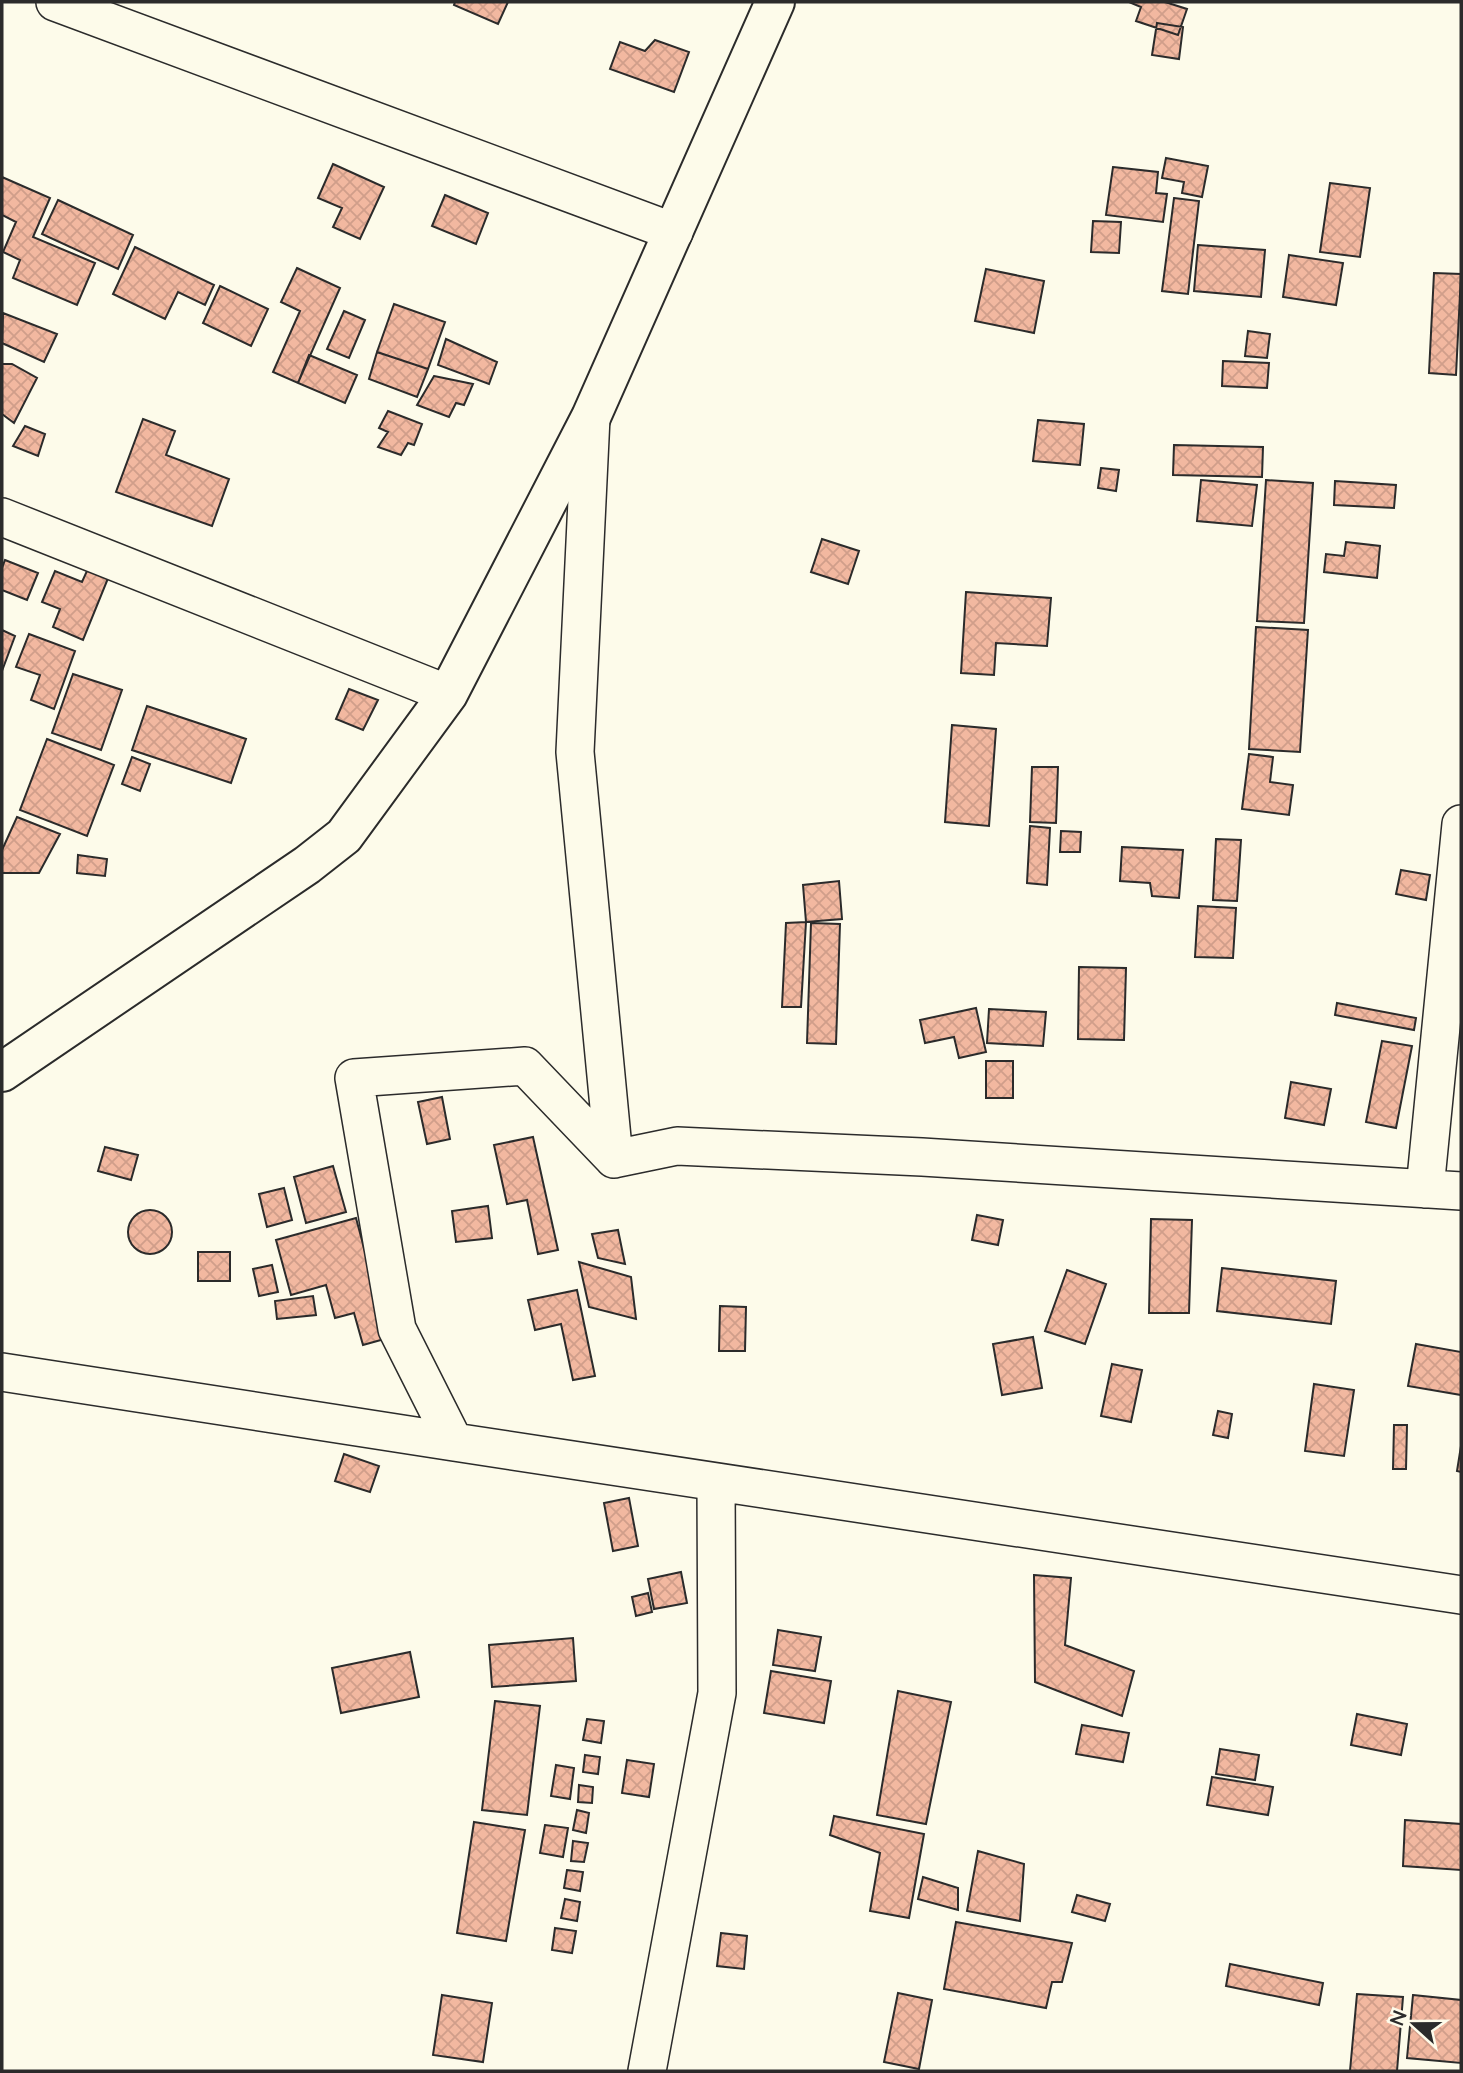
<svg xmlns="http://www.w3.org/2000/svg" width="1463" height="2073" font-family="Lato,sans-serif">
<defs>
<pattern id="building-cross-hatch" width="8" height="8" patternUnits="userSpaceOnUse" patternTransform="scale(1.75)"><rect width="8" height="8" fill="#f2b8a0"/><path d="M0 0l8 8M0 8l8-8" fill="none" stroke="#d09e8a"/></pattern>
</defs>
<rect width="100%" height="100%" fill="#fdfbea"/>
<path fill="url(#building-cross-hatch)" stroke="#2b2b2b" stroke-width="2" d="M455,2H508L498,24L454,5Z
M1129,2H1165L1187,9L1178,35L1136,21L1141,7Z
M1157,23L1183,27L1179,59L1152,55Z
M655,40L689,52L674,92L610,69L620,42L645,51Z
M1166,158L1208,166L1202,197L1182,193L1184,182L1162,178Z
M333,164L384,187L360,239L333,227L342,208L318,198Z
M1113,167L1158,172L1156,193L1167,194L1163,222L1106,215Z
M2,177L50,198L33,237L95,263L77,305L13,278L20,260L3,252L16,222L2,215Z
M1330,183L1370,188L1360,257L1320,252Z
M445,195L488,213L476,244L432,226Z
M1174,198L1199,201L1188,294L1162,291Z
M58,200L133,235L118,269L42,234Z
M1093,221L1121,222L1119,253L1091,252Z
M1198,245L1265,250L1261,297L1194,291Z
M135,247L214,285L205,305L178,292L165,319L113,294Z
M1289,255L1343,263L1336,305L1283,297Z
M297,268L340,288L298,383L273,372L300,311L281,302Z
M986,269L1044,281L1034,333L975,321Z
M1434,273L1461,274L1456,375L1429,373Z
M220,286L268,309L251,346L203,323Z
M394,304L445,322L428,369L377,352Z
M344,311L365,320L349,358L327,349Z
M3,313L57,334L44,362L2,343Z
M1248,331L1270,334L1267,358L1245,356Z
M446,339L497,362L489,384L438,365Z
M377,352L428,369L417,397L369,379Z
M309,355L357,375L345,403L298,383Z
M1223,361L1269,363L1267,388L1222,386Z
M2,364H12L37,378L14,423L2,414Z
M434,376L473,384L464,405L456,403L449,417L417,405Z
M388,411L422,424L414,445L408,443L401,455L378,447L388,432L379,428Z
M143,419L175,431L166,455L229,479L212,526L116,492Z
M1038,420L1084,424L1080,465L1033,461Z
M25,426L45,434L38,456L13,446Z
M1174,445L1263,447L1262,477L1173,475Z
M1101,468L1119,470L1116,491L1098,488Z
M1201,480L1257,485L1252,526L1197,521Z
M1266,480L1313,483L1304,623L1257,621Z
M1335,481L1396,485L1394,508L1334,505Z
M822,539L859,551L848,584L811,572Z
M1346,542L1380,546L1377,578L1324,572L1326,554L1344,556Z
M5,560L38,573L27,600L2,590V568Z
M91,562L111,571L83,640L53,627L60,609L42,602L55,571L82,582Z
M966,592L1051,598L1047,646L996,643L994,675L961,673Z
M1256,627L1308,630L1300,752L1249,749Z
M2,630L15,636L2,671Z
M29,634L75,651L54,709L31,700L40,675L16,667Z
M73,674L122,690L101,750L52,733Z
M349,689L378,700L363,730L336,719Z
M147,706L246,739L231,783L132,750Z
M952,725L996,729L989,826L945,822Z
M47,739L114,765L87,836L20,810Z
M1249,754L1273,757L1270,782L1293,785L1289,815L1242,809Z
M132,757L150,764L140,791L122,784Z
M1032,767H1058L1056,823L1030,822Z
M17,817L60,834L39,873H2V850Z
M1030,826L1050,828L1047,885L1027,883Z
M1061,831L1081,832L1080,852H1060Z
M1216,839L1241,840L1237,901L1213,900Z
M1122,847L1183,850L1179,898L1152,896L1150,883L1120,881Z
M78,855L107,859L105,876L77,873Z
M1401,870L1430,875L1426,900L1396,894Z
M839,881L842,919L806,922L803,885Z
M1198,906L1236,908L1233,958L1195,957Z
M806,922L801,1007H782L786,923Z
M811,923L840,924L836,1044L807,1043Z
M1079,967L1126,968L1124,1040L1078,1039Z
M1337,1003L1416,1018L1414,1030L1335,1015Z
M976,1008L986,1052L959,1058L954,1037L925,1043L920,1020Z
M989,1009L1046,1012L1043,1046L987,1043Z
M1382,1041L1412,1046L1396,1128L1366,1122Z
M986,1061H1013V1098H986Z
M1291,1082L1331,1089L1324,1125L1285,1118Z
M442,1097L450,1139L427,1144L418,1102Z
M533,1137L558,1250L538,1254L527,1200L507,1204L494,1145Z
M105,1147L138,1155L131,1180L98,1171Z
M333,1166L346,1212L306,1223L294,1177Z
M284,1188L292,1220L267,1227L259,1194Z
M488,1206L492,1238L456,1242L452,1211Z
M128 1232a22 22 0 1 1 44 0a22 22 0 1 1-44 0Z
M977,1215L1003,1220L998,1245L972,1240Z
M356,1218L388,1338L363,1345L354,1313L335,1318L326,1285L291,1295L276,1240Z
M1151,1219L1192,1220L1189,1313H1149Z
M618,1230L625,1264L598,1258L592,1234Z
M198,1252H230V1281H198Z
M579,1262L631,1277L636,1319L589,1307Z
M272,1265L278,1292L259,1296L253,1269Z
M1222,1268L1336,1281L1331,1324L1217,1311Z
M1067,1270L1106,1284L1085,1344L1045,1331Z
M577,1290L595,1376L573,1380L561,1324L535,1330L528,1300Z
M313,1296L316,1315L277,1319L275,1301Z
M720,1306L746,1307L745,1351H719Z
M1033,1337L1042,1388L1002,1395L993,1344Z
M1416,1344L1461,1352V1395L1408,1386Z
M1112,1364L1142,1370L1131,1422L1101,1416Z
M1314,1384L1354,1390L1344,1456L1305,1451Z
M1218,1411L1232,1414L1228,1438L1213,1435Z
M1394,1425H1407L1406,1469H1393Z
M1461,1446V1472L1457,1471Z
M344,1454L379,1466L370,1492L335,1481Z
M629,1498L638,1546L613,1551L604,1503Z
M681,1572L687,1603L654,1609L648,1579Z
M1034,1575L1071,1578L1065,1645L1134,1671L1122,1716L1035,1682Z
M648,1593L652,1612L636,1616L632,1597Z
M778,1630L821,1637L815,1671L773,1665Z
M573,1638L576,1681L492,1687L489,1645Z
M410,1652L419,1697L341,1713L332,1668Z
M771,1671L831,1681L824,1723L764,1713Z
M898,1691L951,1702L926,1824L877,1815Z
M495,1701L540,1706L527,1815L482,1810Z
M1357,1714L1407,1724L1401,1755L1351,1745Z
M587,1719L604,1721L601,1743L583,1740Z
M1082,1725L1129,1733L1123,1762L1076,1754Z
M1220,1749L1259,1755L1255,1780L1216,1774Z
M585,1755L600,1757L598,1774L583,1772Z
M627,1760L654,1764L649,1797L622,1793Z
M556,1765L574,1768L570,1799L551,1796Z
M1212,1777L1273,1787L1268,1815L1207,1805Z
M579,1785L593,1787L592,1803L578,1802Z
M577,1810L589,1813L586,1833L573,1830Z
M834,1816L924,1834L909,1918L870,1911L880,1853L830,1835Z
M1405,1820L1461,1824V1870L1403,1866Z
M474,1822L525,1830L506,1941L457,1933Z
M545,1825L568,1828L563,1857L540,1853Z
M573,1841L588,1843L584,1862L571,1861Z
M978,1851L1024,1864L1020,1921L967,1911Z
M567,1870L583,1872L580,1891L564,1888Z
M923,1877L958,1888V1910L918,1899Z
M1077,1895L1110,1904L1105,1921L1072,1912Z
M565,1899L580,1902L577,1921L561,1918Z
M956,1922L1072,1943L1062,1982H1052L1046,2008L944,1989Z
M555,1928L576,1931L572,1953L552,1950Z
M721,1933L747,1936L744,1969L717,1966Z
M1230,1964L1323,1983L1319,2005L1226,1986Z
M898,1993L932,2000L919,2069L884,2062Z
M1357,1994L1403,1997L1397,2071H1350Z
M442,1995L492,2003L483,2062L433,2055Z
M1413,1995L1461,2000V2063L1407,2058Z"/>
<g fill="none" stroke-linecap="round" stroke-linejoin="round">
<defs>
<path id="minor" d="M55,2L674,232
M591,417L575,752L614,1159
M2,517L448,694
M614,1159L525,1066L354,1078L397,1329L454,1442L1461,1595
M614,1159L677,1146L922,1157L1461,1191
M1425,1189L1461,824
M2,1372L454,1442
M647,2071L717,1693L716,1483"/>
<path id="secondary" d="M2,1072L307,865L344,836L448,694L591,417L775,2"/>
</defs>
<use href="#minor" stroke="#2b2b2b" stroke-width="40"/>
<use href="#secondary" stroke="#2b2b2b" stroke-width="42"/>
<use href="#minor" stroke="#fdfbea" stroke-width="37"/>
<use href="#secondary" stroke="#fdfbea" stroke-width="38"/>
</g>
<rect width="1463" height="2073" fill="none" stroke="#2b2b2b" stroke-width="7"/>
<g transform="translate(1414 2024) rotate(291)" stroke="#fdfbea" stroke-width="5" paint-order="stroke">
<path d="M0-5L12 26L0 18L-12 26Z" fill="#2b2b2b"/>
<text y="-10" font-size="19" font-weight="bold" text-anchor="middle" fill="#2b2b2b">N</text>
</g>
</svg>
